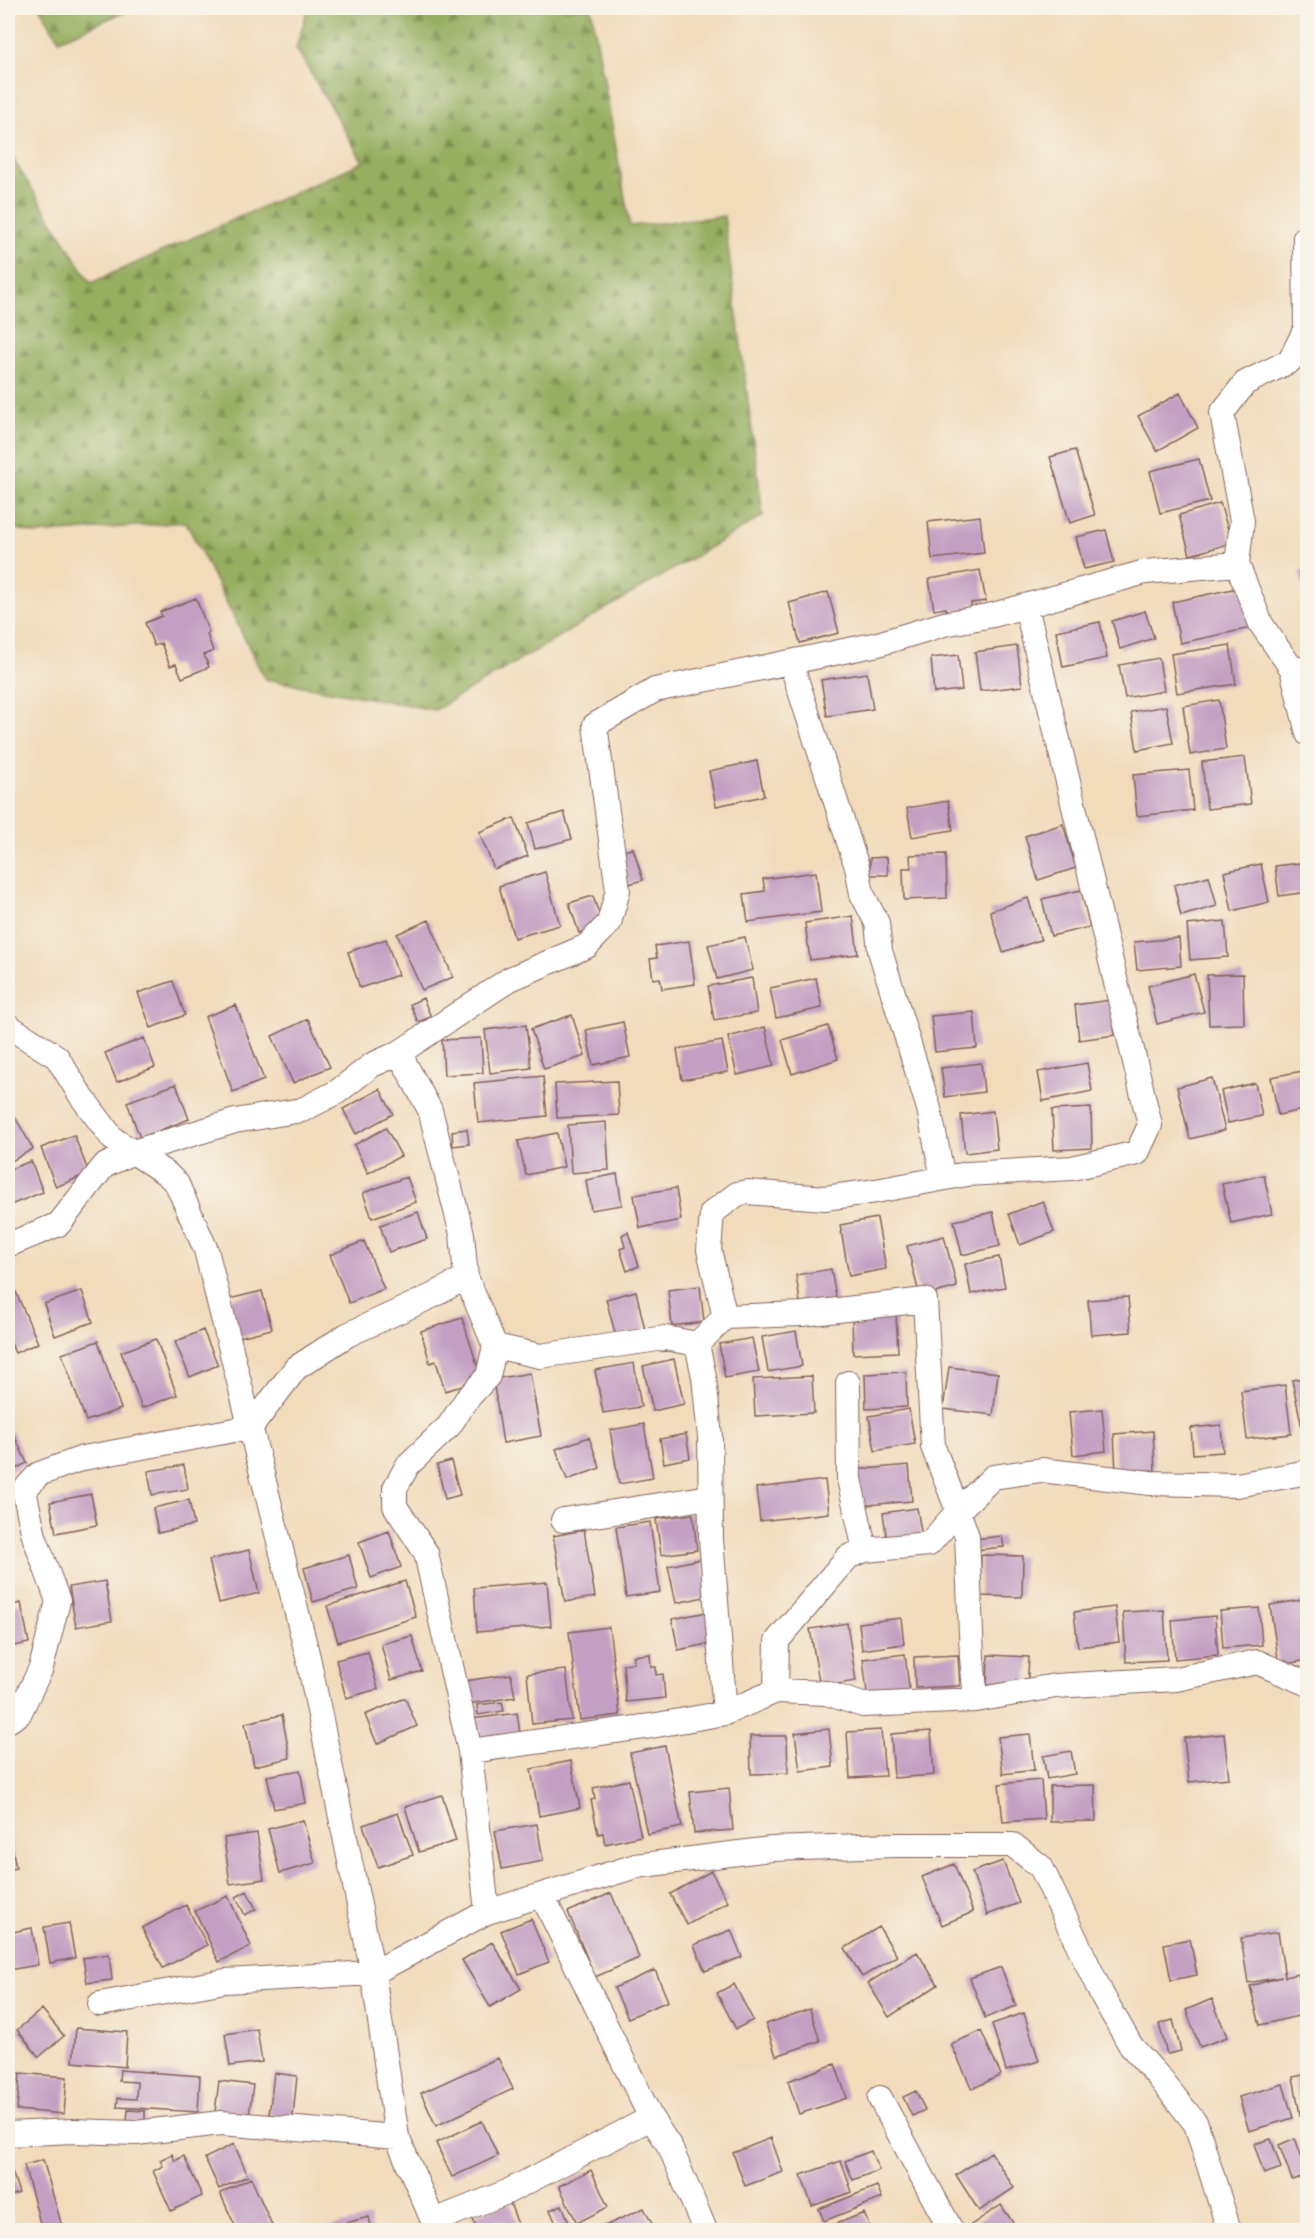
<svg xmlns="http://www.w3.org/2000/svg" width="1315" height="2238" font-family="Cardo,serif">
<defs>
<pattern id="forest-firs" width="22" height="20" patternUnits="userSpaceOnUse" patternTransform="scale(1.5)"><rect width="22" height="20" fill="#96ae60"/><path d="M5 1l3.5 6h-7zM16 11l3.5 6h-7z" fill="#7c8d4f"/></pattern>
</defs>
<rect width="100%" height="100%" fill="#f7f3e8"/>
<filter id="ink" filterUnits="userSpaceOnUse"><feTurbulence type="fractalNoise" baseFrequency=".0167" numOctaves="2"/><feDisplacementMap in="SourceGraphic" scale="12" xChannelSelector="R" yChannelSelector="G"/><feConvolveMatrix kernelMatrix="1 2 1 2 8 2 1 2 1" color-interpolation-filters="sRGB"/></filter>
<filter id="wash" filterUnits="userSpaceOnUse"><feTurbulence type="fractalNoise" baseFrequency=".008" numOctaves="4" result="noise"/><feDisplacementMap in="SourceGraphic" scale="24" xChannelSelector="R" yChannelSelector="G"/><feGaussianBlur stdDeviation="1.35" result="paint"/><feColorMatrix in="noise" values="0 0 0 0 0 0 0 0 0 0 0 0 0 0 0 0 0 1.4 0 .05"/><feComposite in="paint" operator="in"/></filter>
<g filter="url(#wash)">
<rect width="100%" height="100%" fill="#f1dbbb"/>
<path fill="url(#forest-firs)" stroke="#706646" stroke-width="1.5" d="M40,8H134L59,40Z
M308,8H591L630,226L724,216L763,516L435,710L265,679L186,522L36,534L8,527V151L91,283L363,162L296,48Z"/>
<g id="blocks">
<path fill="#c3a0c3" d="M1180,393L1198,428L1157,451L1138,416Z
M1075,450L1095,515L1070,523L1050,457Z
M1199,459L1210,501L1160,513L1150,471Z
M1220,503L1232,543L1190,555L1179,515Z
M980,516L984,553L932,559L928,522Z
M1106,530L1114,562L1084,569L1076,537Z
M1308,569V600H1307L1299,572Z
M980,570L986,601L971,603L972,610L947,614L946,608L934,610L929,579Z
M1242,587L1251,628L1180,643L1172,602Z
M828,592L839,633L800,643L789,603Z
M196,598L209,633L207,634L213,651L204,655L209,667L182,678L176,664L170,666L161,643L154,646L145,623L162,616L160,612Z
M1145,611L1154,638L1120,649L1112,621Z
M1100,622L1107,658L1063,667L1056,631Z
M1230,645L1236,684L1177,693L1171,654Z
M1017,646L1022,686L980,691L975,652Z
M958,655L962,690L934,693L931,658Z
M1159,658L1164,691L1125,698L1119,665Z
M867,673L873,709L827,716L821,680Z
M1219,700L1226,749L1190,755L1183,706Z
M1166,706L1173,743L1137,750L1131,712Z
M1245,757L1251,804L1207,809L1202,762Z
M757,761L764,796L716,806L709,771Z
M1189,770L1193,810L1137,816L1133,775Z
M948,801L953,830L912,837L907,808Z
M564,812L572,839L535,849L528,823Z
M514,818L528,856L494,869L479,832Z
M1063,824L1076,868L1038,880L1025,836Z
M633,848L643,880L629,884L619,853Z
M946,854L947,898L904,900L903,868H911L910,855Z
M887,857L888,875H870V858Z
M1308,862V892L1279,896L1275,866Z
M1261,864L1269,902L1232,911L1224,872Z
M545,872L560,925L514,938L499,886Z
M816,872L821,912L748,922L744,894L765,891L763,879Z
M1209,876L1217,906L1181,916L1174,885Z
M1081,890L1090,927L1051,936L1042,899Z
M593,896L603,926L579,933L569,903Z
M1028,898L1041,940L1003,952L990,911Z
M853,916L858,954L810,960L805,923Z
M429,920L453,977L422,990L397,934Z
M1225,921L1228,957L1190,960L1187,925Z
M745,937L753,970L717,979L708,945Z
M1179,938L1181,966L1137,970L1134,942Z
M386,939L398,975L360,988L348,952Z
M689,941L695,984L662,989L660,978L653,979L650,959L657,958L655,946Z
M1194,974L1204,1012L1157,1024L1148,986Z
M1243,974L1244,1024L1209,1025L1207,975Z
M752,978L757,1013L714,1020L708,986Z
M816,978L822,1008L776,1018L770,988Z
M173,981L185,1015L151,1028L138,993Z
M423,998L431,1017L418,1022L410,1004Z
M1111,1000L1115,1035L1079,1040L1075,1005Z
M236,1005L264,1080L233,1092L205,1017Z
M974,1012L977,1048L935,1052L931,1016Z
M572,1015L585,1056L544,1069L531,1029Z
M308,1019L330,1067L293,1083L272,1036Z
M623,1022L630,1057L593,1065L586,1030Z
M526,1025L531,1068L490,1073L485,1030Z
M828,1026L838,1059L792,1074L782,1040Z
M765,1027L774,1066L737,1075L728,1037Z
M144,1038L155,1067L117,1082L105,1053Z
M481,1038L483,1073L444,1075L442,1040Z
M722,1041L728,1072L682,1080L677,1049Z
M981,1063L984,1092L945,1097L941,1068Z
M1087,1063L1092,1091L1043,1101L1038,1072Z
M1308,1070V1109L1278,1115L1271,1077Z
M543,1076L547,1116L478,1123L474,1083Z
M1212,1078L1225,1130L1190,1139L1177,1087Z
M617,1081L619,1115L557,1118L555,1084Z
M1255,1083L1262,1116L1228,1123L1221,1091Z
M176,1084L189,1119L140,1138L127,1102Z
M380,1089L393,1114L356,1134L343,1109Z
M1091,1108L1092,1148L1054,1150L1052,1110Z
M993,1111L997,1149L965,1153L961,1115Z
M14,1115L33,1149L8,1163V1118Z
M606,1122L609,1170L571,1173L568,1125Z
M386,1128L401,1156L368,1173L354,1145Z
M467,1129L469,1144L453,1146L452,1131Z
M557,1133L564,1167L526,1175L518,1141Z
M74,1135L89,1173L56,1187L41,1148Z
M31,1161L43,1192L8,1206V1170Z
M617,1174L622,1205L591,1210L586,1180Z
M1264,1175L1272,1214L1231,1223L1222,1184Z
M407,1177L416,1202L372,1218L363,1193Z
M676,1188L681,1220L640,1228L634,1195Z
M1043,1201L1054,1232L1020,1245L1009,1214Z
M418,1212L427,1239L389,1252L380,1225Z
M993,1212L1000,1246L962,1255L954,1221Z
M877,1218L886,1269L849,1276L840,1225Z
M628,1232L639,1266L627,1271L620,1249L625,1247L622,1235Z
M944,1236L957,1287L920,1297L907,1246Z
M364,1241L384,1289L349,1303L330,1255Z
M999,1257L1005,1287L971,1294L965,1264Z
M831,1269L837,1303L801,1309L796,1275Z
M700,1286L704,1322L672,1326L668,1290Z
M82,1291L93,1322L55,1336L44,1304Z
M262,1291L272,1329L235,1338L225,1300Z
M636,1291L645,1330L616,1337L606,1299Z
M16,1292L38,1343L15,1353L8,1336V1296Z
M1128,1297L1131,1332L1091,1335L1088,1300Z
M896,1314L898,1352L853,1354L852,1316Z
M462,1318L482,1380L445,1391L436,1361L430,1363L421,1331Z
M203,1330L218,1365L190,1377L175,1342Z
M796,1331L802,1366L768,1372L762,1337Z
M752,1338L759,1372L725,1378L719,1344Z
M156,1339L177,1395L142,1408L121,1352Z
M98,1341L121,1409L86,1421L62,1354Z
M674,1359L684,1404L653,1411L643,1366Z
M634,1363L641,1407L603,1413L595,1370Z
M949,1367L998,1373L993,1415L943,1409Z
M906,1372L907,1407L866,1409L865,1374Z
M530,1373L541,1436L503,1443L493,1379Z
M812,1376L814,1413L755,1416L753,1379Z
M1308,1377V1436L1304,1437L1292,1380Z
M1285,1385L1291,1434L1247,1439L1241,1391Z
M909,1409L915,1444L875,1451L869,1416Z
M1102,1409L1106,1451L1073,1455L1069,1412Z
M644,1424L653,1478L619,1484L610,1430Z
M1221,1425L1223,1452L1193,1454L1191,1428Z
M12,1431L27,1463L8,1473V1433Z
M1153,1431L1155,1470L1116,1472L1114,1434Z
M686,1434L690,1458L664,1463L660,1439Z
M589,1437L600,1468L567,1480L556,1449Z
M451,1461L460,1495L445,1499L437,1465Z
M184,1465L188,1489L152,1495L148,1471Z
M909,1465L912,1501L857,1506L854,1470Z
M825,1480L829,1513L760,1521L756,1488Z
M91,1494L97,1525L56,1533L50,1502Z
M189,1500L194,1525L158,1533L153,1508Z
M917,1508L923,1543L888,1548L883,1513Z
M693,1514L697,1550L661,1555L656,1519Z
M650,1522L660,1592L626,1597L616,1527Z
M584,1530L595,1597L565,1602L553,1536Z
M389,1531L401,1567L371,1578L359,1542Z
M1002,1536L1004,1547L976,1550L975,1539Z
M249,1550L259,1593L219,1603L209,1560Z
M349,1555L358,1589L313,1602L304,1568Z
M981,1555L1023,1556L1022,1597L980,1596Z
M701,1559L709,1596L676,1603L668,1566Z
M105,1581L112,1621L76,1627L69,1587Z
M405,1581L416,1617L338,1642L327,1606Z
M547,1582L551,1626L477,1632L474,1588Z
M1308,1599V1660L1279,1665L1270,1605Z
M21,1603L29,1643L8,1647V1606Z
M1115,1607L1119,1642L1078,1647L1074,1612Z
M1259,1608L1262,1645L1223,1648L1220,1611Z
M1164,1610L1167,1660L1126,1662L1123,1612Z
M707,1612L713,1643L678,1650L672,1619Z
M1215,1616L1218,1655L1175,1659L1172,1620Z
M901,1618L904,1644L862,1650L859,1623Z
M847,1623L856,1681L820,1687L810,1629Z
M609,1627L620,1715L580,1720L569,1632Z
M412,1636L422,1671L391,1680L381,1644Z
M368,1652L378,1689L346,1698L336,1660Z
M650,1654L651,1667H656V1675L663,1674L665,1698L626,1702L623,1664L634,1663L633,1656Z
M905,1654L910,1695L868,1701L863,1659Z
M958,1655L960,1686L915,1688L914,1657Z
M988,1655L1029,1657L1027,1690L987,1688Z
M566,1670L572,1720L532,1724L527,1674Z
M511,1674L515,1697L468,1704L465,1681Z
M405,1698L417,1726L377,1744L365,1715Z
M502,1702L504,1711L478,1715L477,1705Z
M517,1713L520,1733L474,1739L472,1719Z
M282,1715L290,1758L254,1766L245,1723Z
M829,1729L833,1767L800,1771L795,1733Z
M881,1730L885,1776L850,1778L847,1732Z
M931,1731L934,1775L894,1778L891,1734Z
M1030,1734L1034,1770L1003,1774L998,1737Z
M1224,1734L1229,1778L1189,1782L1184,1738Z
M750,1736H787L788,1773L751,1774Z
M665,1746L682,1827L647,1834L630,1753Z
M1071,1751L1075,1774L1047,1779L1043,1756Z
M571,1761L580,1808L539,1816L531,1769Z
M300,1770L306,1803L274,1809L267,1776Z
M629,1780L641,1836L605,1844L603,1833L598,1834L591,1800L595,1799L593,1788Z
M1041,1780L1044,1819L1003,1822L999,1784Z
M1095,1785L1096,1821L1050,1822V1786Z
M729,1788L733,1830L694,1833L690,1792Z
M442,1795L456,1841L419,1852L405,1807Z
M398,1813L413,1855L378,1867L363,1825Z
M303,1820L315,1863L280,1873L268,1829Z
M537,1824L543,1861L502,1869L495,1831Z
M257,1833L264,1879L230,1884L224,1838Z
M10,1836L16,1868L8,1870V1837Z
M1003,1861L1019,1903L987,1915L972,1872Z
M954,1864L973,1912L942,1925L922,1877Z
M711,1871L728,1902L687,1925L670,1894Z
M247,1891L256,1909L245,1915L236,1897Z
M611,1893L639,1958L595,1977L568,1912Z
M228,1896L251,1946L219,1962L195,1911Z
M186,1905L207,1945L163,1968L142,1928Z
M531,1919L549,1962L519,1974L501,1931Z
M69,1923L75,1958L50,1963L44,1927Z
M879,1927L897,1956L862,1977L845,1948Z
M32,1928L38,1965L8,1970V1933Z
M731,1930L742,1957L705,1971L694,1945Z
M1278,1932L1285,1977L1298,1974L1307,2014L1260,2025L1250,1986L1282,1977L1248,1983L1241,1938Z
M1190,1939L1197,1975L1171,1980L1164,1944Z
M492,1942L521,1989L490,2007L462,1960Z
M917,1952L938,1985L889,2017L868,1983Z
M109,1954L112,1980L87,1983L83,1958Z
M1001,1967L1016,2006L985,2018L970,1978Z
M655,1970L668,2001L628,2018L614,1988Z
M734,1984L753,2020L736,2029L717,1993Z
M1212,1999L1227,2037L1200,2047L1186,2010Z
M42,2009L64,2036L39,2057L17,2030Z
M810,2009L820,2041L776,2056L766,2024Z
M1024,2013L1039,2061L1006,2071L992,2024Z
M1173,2020L1181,2051L1167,2054L1159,2024Z
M76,2028L127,2032L125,2067L73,2062Z
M257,2029L262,2062L230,2066L225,2034Z
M981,2031L1001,2075L972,2089L951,2044Z
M498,2058L513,2089L436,2126L421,2093Z
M835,2064L847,2098L799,2114L788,2081Z
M120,2070L200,2076L198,2112L117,2107L118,2098L136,2099L137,2082L119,2081Z
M20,2073L67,2077L64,2114L17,2110Z
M274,2073L297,2076L293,2117L269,2115Z
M1308,2074V2114L1300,2115L1293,2077Z
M219,2081L253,2085L249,2116L215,2112Z
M1283,2084L1293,2118L1249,2131L1239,2097Z
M916,2091L925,2110L912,2116L903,2097Z
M128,2110L145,2111V2124L127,2122Z
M482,2121L498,2156L452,2177L436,2143Z
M771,2138L783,2172L745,2186L733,2153Z
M1295,2138L1308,2174L1292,2180L1279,2145Z
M1271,2139L1281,2168L1264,2174L1254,2144Z
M234,2144L248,2176L219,2189L205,2158Z
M871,2151L879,2170L853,2180L845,2161Z
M991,2152L1014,2188L979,2211L956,2175Z
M172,2154L175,2161L184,2156L202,2196L171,2211L153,2171L163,2166L160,2160Z
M43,2160L63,2230H42L24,2165Z
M841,2161L852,2192L812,2206L801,2175Z
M10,2165L19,2193L8,2197V2166Z
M591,2170L608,2207L577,2223L559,2186Z
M251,2178L272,2225L261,2230H237L220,2193Z
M877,2186L882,2198L824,2221L819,2209Z
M510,2203L520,2230H477L472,2217Z
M562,2205L572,2230H559L550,2210Z
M1001,2205L1018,2230H975L971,2225Z
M644,2208L655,2230H596Z
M864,2213L871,2230H827L826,2228Z
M369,2217L372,2230H319Z"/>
</g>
</g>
<g filter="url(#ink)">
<use href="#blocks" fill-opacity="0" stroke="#84615d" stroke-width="1.5"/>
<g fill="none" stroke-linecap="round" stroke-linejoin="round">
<defs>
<path id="minor" d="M1237,564L1242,521L1222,413L1245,383L1290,361L1306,328L1305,238
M791,663L857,867L862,894L877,923L880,951L929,1109L943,1178
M1292,669L1308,734
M8,1026L57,1057L81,1096L113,1139L167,1174L177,1184L206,1250L308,1657L373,1973L397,2137L437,2230
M8,1245L59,1224L104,1166L133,1152L235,1121L302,1110L337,1092L372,1065L399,1053L510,979L587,946L609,923L618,890L595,725L655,690L878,644L944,624L993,615L1145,572L1237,564L1261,624L1292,669H1308
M466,1277L495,1346L540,1356L665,1338L697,1344L704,1377L710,1437L711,1539L725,1713
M725,1317L709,1250L712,1213L737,1194L747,1192L825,1198L876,1191L967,1174L1072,1168L1137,1153L1150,1125L1026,606
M697,1344L725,1317L803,1314L925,1300L933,1447L958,1511L993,1477L1041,1470L1150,1483L1237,1485L1308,1472
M848,1383L849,1479L865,1550
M563,1520L710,1497
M976,1700L1055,1686L1176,1679L1257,1662L1308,1684
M8,1721L19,1714L41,1668L58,1601L34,1536L24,1490L39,1474L83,1458L251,1427L296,1368L347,1335L432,1296L466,1277L462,1234L430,1110L399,1053
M470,1751L651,1726L725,1713L776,1691L826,1693L863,1705L976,1700L972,1658L967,1536L958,1511L929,1544L865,1550L848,1557L777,1641L776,1691
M542,1895L651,2118L670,2147L705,2230
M487,1912L636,1866L771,1849L894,1845H1013L1041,1867L1102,1995L1131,2046L1158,2076L1196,2124L1229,2230
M100,2004L225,1981L373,1973L487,1912L470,1751L426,1553L395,1506V1488L408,1465L449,1426L467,1399L488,1376L495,1346
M880,2098L951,2230
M8,2134L73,2131L136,2133L221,2123L397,2137
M434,2221L507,2192L651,2118"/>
</defs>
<use href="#minor" stroke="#84615d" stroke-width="26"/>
<use href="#minor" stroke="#fff" stroke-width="24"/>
</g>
</g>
<rect width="1315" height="2238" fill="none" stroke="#f7f3e8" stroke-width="30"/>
</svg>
